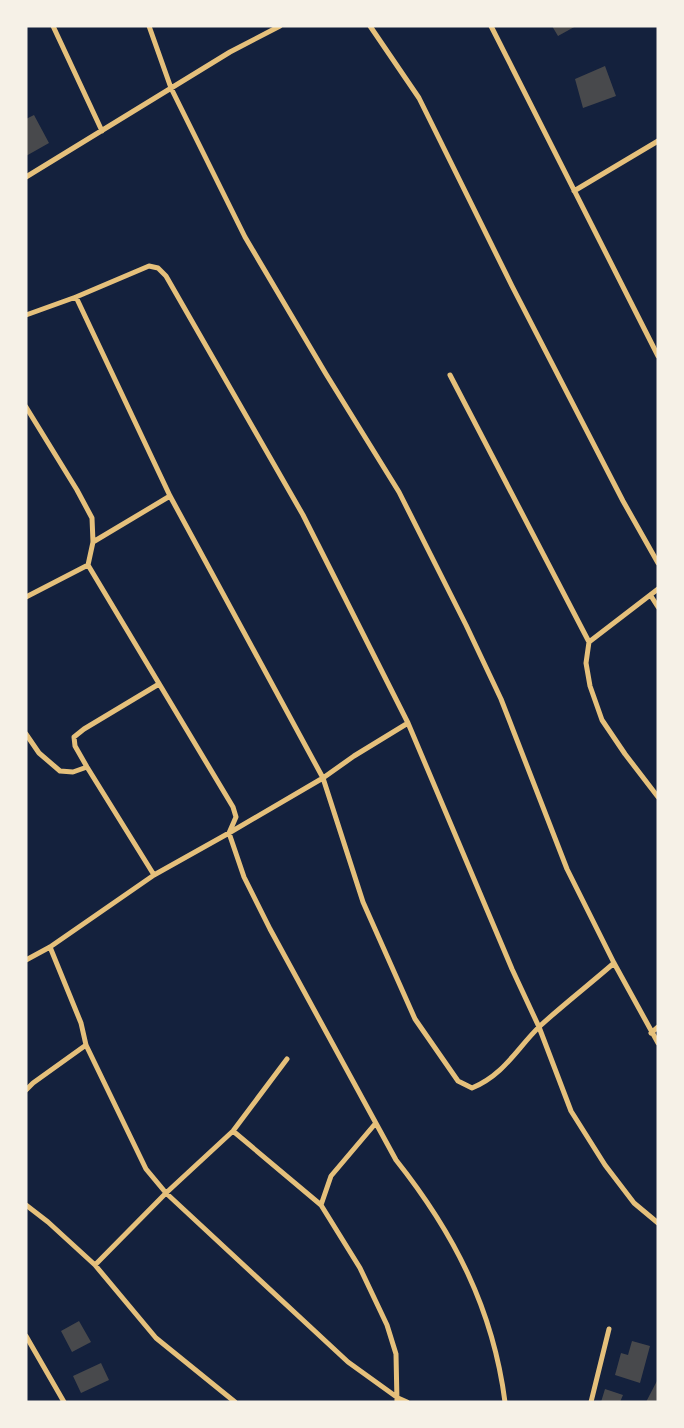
<svg xmlns="http://www.w3.org/2000/svg" width="684" height="1428" font-family="Jost,sans-serif">
<rect width="100%" height="100%" fill="#14213d"/>
<path fill="#48494c" d="M552,26H576L558,36Z
M605,66L616,96L583,108L575,79Z
M34,115L49,143L26,156V119Z
M79,1321L91,1342L72,1352L61,1331Z
M632,1341L650,1346L640,1383L615,1375L621,1353L628,1355Z
M101,1363L109,1380L81,1393L73,1376Z
M658,1379V1402H646Z
M605,1389L623,1395L620,1402H601Z"/>
<g fill="none" stroke-linecap="round" stroke-linejoin="round">
<path stroke="#e5c07b" stroke-width="5" d="M53,26L102,131
M149,26L171,88L245,237L326,374L399,492L466,625L501,699L567,869L614,963L658,1043
M370,26L419,98L512,286L623,501L658,563
M491,26L658,356
M26,177L230,52L280,26
M574,191L658,141
M76,297L170,496L323,778L363,902L415,1019L458,1081L472,1088C505,1074 517,1048 540,1026C564,1004 590,984 614,963
M26,315L76,297L149,266L158,268L166,276L303,515L408,723L512,969L539,1027L571,1111L605,1165L634,1203L658,1223
M450,375L589,642L658,589
M26,407L77,490L92,518L93,542L88,565L233,807L236,817L229,833L244,877L270,929L396,1160C454,1233 493,1309 505,1402
M93,542L170,496
M651,596L658,607
M26,597L88,565
M589,642L586,663L590,686L602,720L625,754L658,797
M26,734L39,753L60,771L73,772L87,767
M154,875L87,767L75,746L74,737L84,729L159,684
M50,947L81,1023L86,1045L146,1169L166,1193L348,1362L398,1398L407,1402
M26,960L50,947L154,875L229,833L323,778L354,756L408,723
M651,1033L658,1027
M26,1090L33,1083L86,1045
M233,1131L321,1205L360,1268L387,1325L396,1354L397,1402
M26,1205L48,1222L95,1265L156,1338L235,1402
M321,1205L331,1176L375,1124
M95,1265L166,1193L233,1131L287,1059
M26,1336L64,1402
M591,1402L609,1329"/>
</g>
<rect width="684" height="1428" fill="none" stroke="#f6f1e7" stroke-width="55"/>
</svg>
